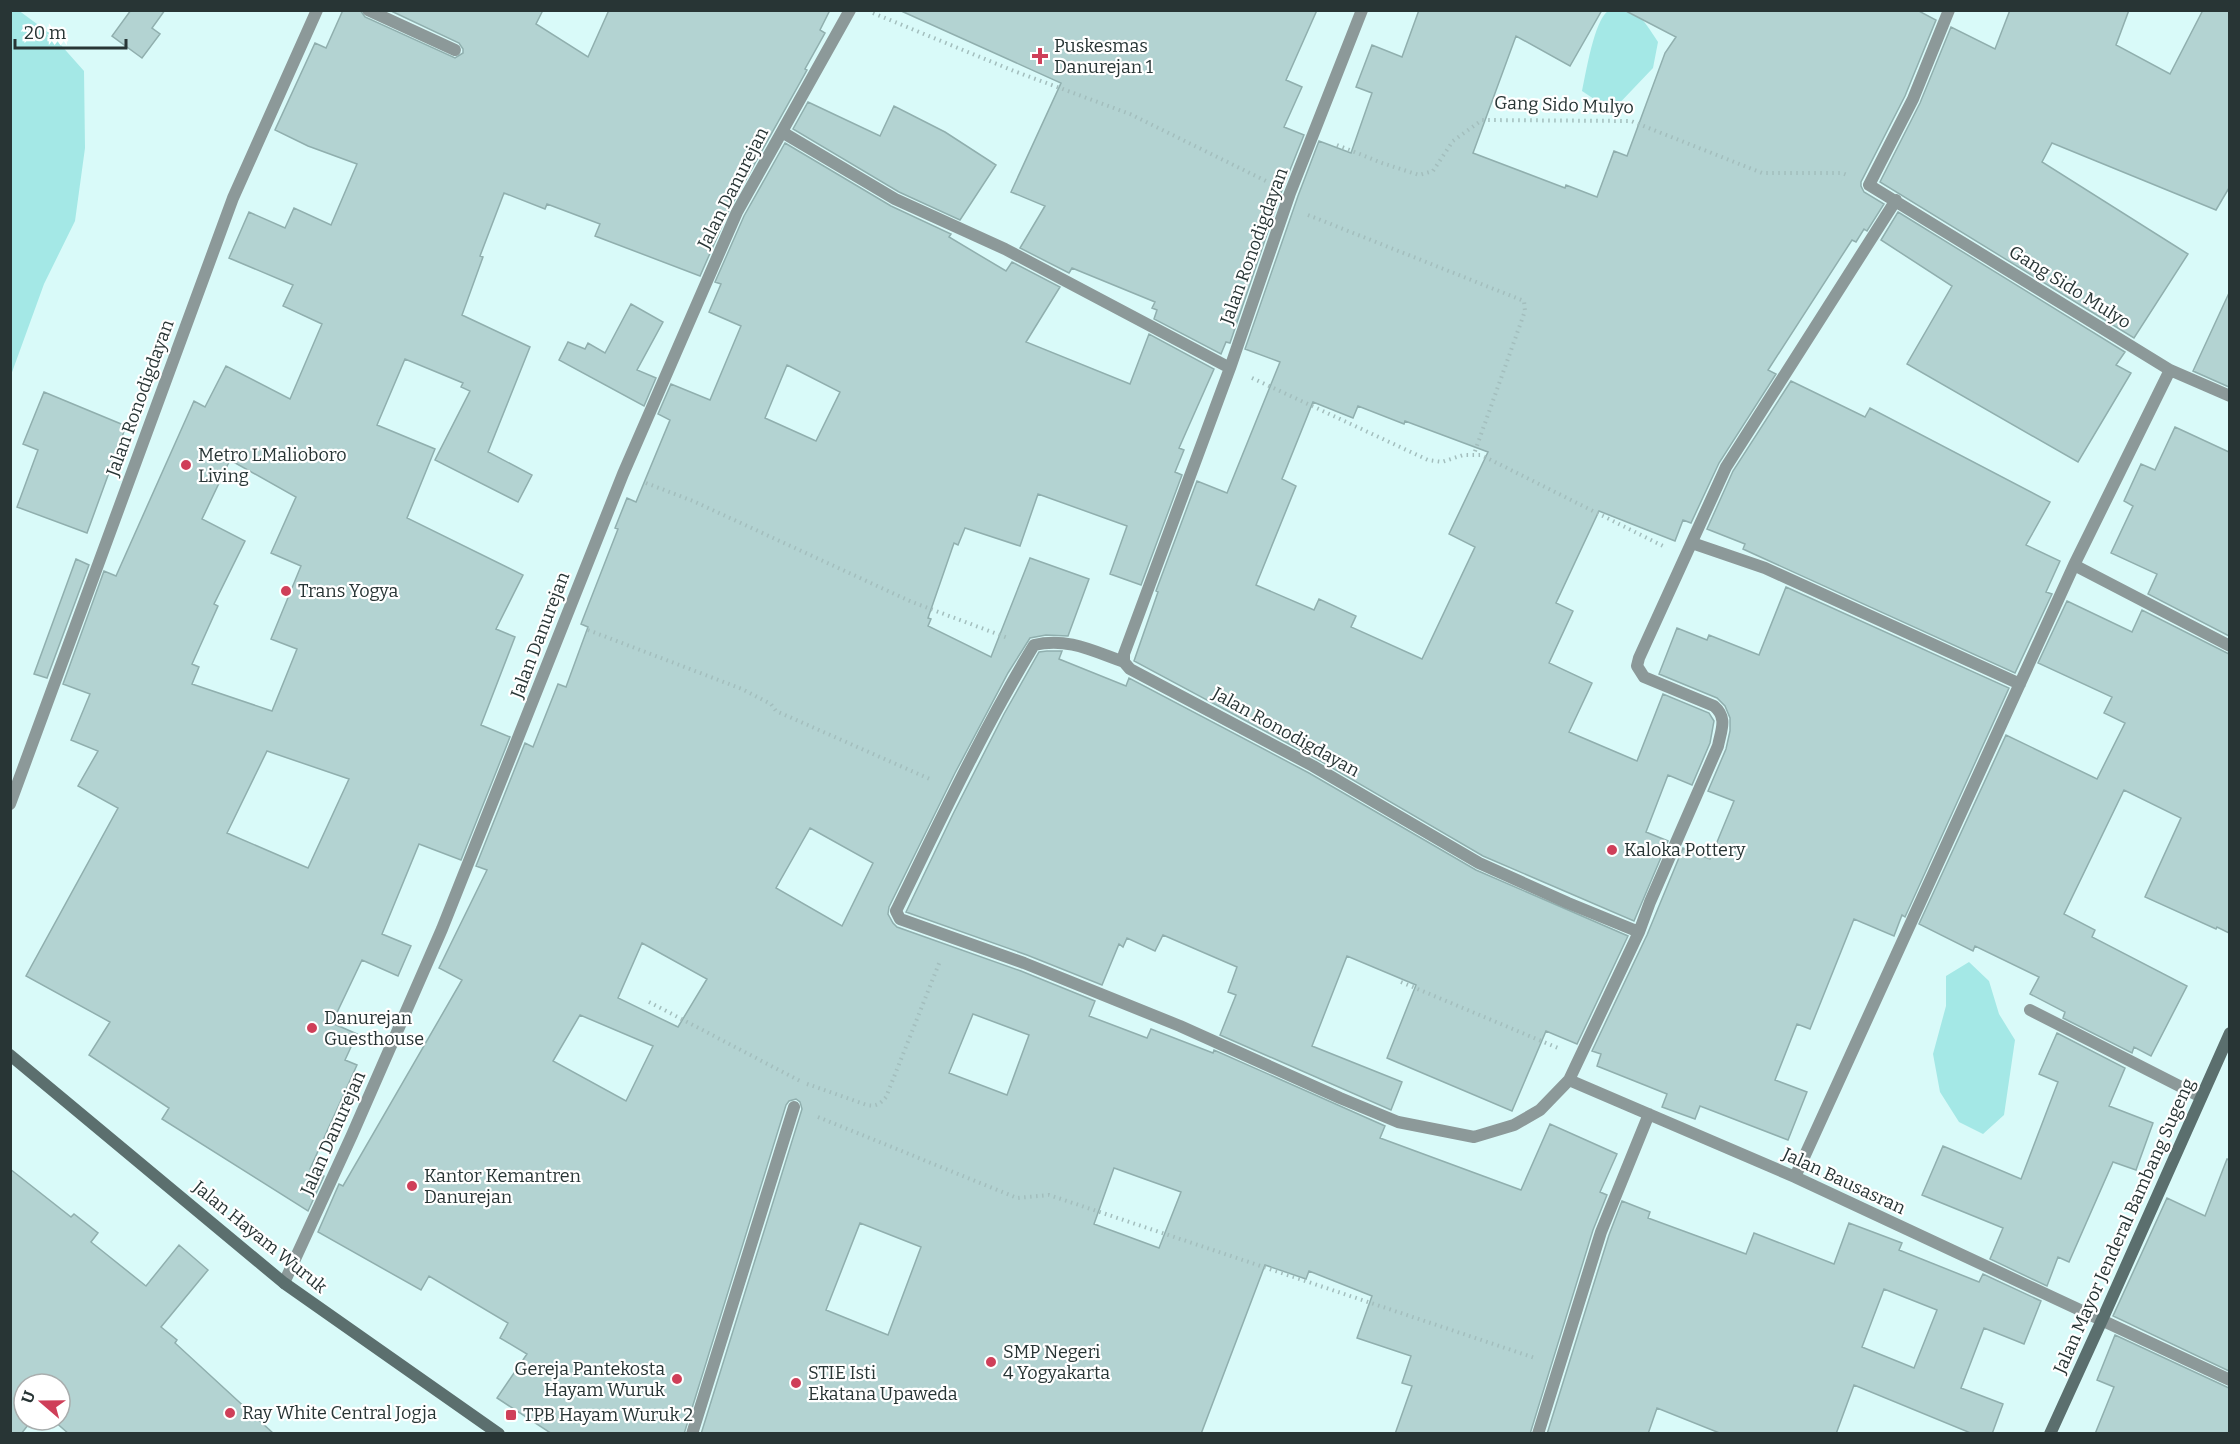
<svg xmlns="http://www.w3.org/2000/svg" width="2240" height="1444" font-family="Bitter,serif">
<rect width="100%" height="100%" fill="#d9faf9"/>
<path fill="#a4e8e6" d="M18,10L52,35L84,71L85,148L75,221L44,284L11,375L10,11Z
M1608,11C1640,11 1641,16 1658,42L1653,68L1612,111L1582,91C1586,73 1594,21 1608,11Z
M1969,962L1989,981L1999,1014L2015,1040L2004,1115L1983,1134L1959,1122L1940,1092L1933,1054L1946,1006V976Z"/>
<path fill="#b3d3d2" stroke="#90afae" stroke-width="1.5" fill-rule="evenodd" d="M131,10H165L152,28L160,34L142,58L112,36Z
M343,10H360L365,17L455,58L463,53V49L459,43L389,10H543L536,24L588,57L609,10H830L820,30L825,33L805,69L807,70L730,208L700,276L595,236L600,224L547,204L545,209L504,193L480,256L483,257L462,315L530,347L488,452L532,475L518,502L435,460L470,391L461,387L463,383L405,359L377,425L435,449L407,518L523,575L496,629L515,637L481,725L510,737L461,860L419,844L382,934L411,946L398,976L362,960L332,1023L357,1034L345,1060L357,1065L310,1169L324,1176L308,1211L162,1119L169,1108L89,1055L110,1022L26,976L118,808L78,786L98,751L71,740L90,694L63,684L104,571L116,576L194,401L205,407L226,366L290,399L322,324L283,306L293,285L229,258L249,212L285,228L294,208L331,225L357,164L308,146L275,130L315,43L326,48ZM230,460L296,497L271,553L301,566L271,639L297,649L272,711L192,684L199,667L192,664L218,606L214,604L245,541L202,519ZM267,751L349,779L308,868L227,833Z
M899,10H1317L1286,80L1302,87L1284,127L1304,135L1282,190L1230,343L1226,342L1221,354L1154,319L1157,310L1152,308L1155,302L1072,268L1069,273L1020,248L1045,206L1011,192L1061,83Z
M1419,10H1602L1570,66L1516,36L1473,153L1565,188L1566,185L1597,197L1614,151L1627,156L1665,53L1676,37L1624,10H1917L1936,20L1905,96L1861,182V186L1864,192L1884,204L1867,231L1864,229L1856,242L1852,240L1768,370L1776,374L1719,463L1691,523L1683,520L1675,541L1599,511L1556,603L1573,611L1549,663L1592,683L1569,732L1637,761L1663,694L1709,713L1714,721L1710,743L1692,785L1668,775L1646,832L1668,841L1634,921L1483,856L1317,759L1134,661L1158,592L1156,591L1197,481L1227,493L1280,362L1245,349L1298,196L1319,141L1351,153L1372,93L1356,87L1372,45L1402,57ZM1313,402L1353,418L1358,406L1404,424L1405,421L1488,452L1449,534L1475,547L1422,659L1351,627L1356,616L1319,599L1314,610L1256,585L1296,486L1282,479Z
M2010,10H2129L2116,45L2170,74L2203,10H2229V188L2216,210L2052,143L2042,162L2188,254L2134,338L1880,182L1920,103L1951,27L1995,49Z
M808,102L880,136L894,106L945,132L996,165L960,220L899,192L793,129Z
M785,143L891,206L951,234L949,237L1006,271L1012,262L1060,287L1026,342L1130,384L1149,334L1214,369L1179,448L1184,450L1175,472L1182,475L1141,585L1110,574L1127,526L1038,494L1020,546L965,528L958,545L954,543L928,618L931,619L928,626L991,657L1030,558L1089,579L1068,636L1046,635L1030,638L1008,673L955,773L889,907L888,914L893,923L897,927L1021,971L1095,1001L1089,1016L1147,1038L1151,1029L1213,1053L1214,1050L1385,1126L1380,1138L1521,1190L1550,1124L1617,1154L1600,1192L1607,1195L1593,1230L1530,1434H1395L1412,1386L1402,1383L1411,1356L1357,1338L1372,1296L1309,1271L1306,1279L1265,1265L1201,1434H701L802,1109L800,1102L796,1099L789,1101L786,1105L684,1434H552L497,1398L527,1354L500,1338L508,1323L429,1276L421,1290L318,1232L339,1184L343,1186L462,980L439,968L487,870L476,866L525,743L533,747L558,684L566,687L588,627L581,624L618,529L615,528L627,498L636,502L670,420L658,414L671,384L710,400L741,326L709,312L721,284L715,282L744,216ZM787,365L840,392L816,441L765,418ZM810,828L873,863L842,926L776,888ZM642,943L707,979L678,1027L618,998ZM973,1014L1029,1035L1007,1095L949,1073ZM580,1015L653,1046L626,1101L553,1061ZM1114,1168L1181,1192L1159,1248L1094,1224ZM860,1223L921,1247L888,1335L826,1310Z
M1898,212L2125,352L2116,365L2131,373L2078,462L1907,364L1952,286L1881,240Z
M2229,293V387L2193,371Z
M631,304L663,322L637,370L656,378L644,406L559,360L568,342L585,349L588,343L605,353Z
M1791,381L1865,417L1870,408L2050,502L2026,545L2060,561L2046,592L2052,594L2015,673L1743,549L1745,544L1707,529L1733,471Z
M44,392L126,426L87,533L17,507L38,450L23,444Z
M2175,427L2229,452V636L2148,594L2157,574L2111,553L2133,506L2124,501L2141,464L2155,470Z
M76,559L89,565L47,678L34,674Z
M1786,587L2009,688L1905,917L1902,915L1894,936L1854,919L1810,1029L1797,1024L1775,1080L1807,1092L1788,1140L1700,1106L1695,1119L1662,1107L1667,1094L1597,1066L1601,1054L1592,1051L1647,935L1683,848L1710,859L1734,801L1708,791L1726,749L1730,731V718L1725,706L1717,698L1659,674L1677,628L1707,640L1709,635L1759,655Z
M2067,601L2132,632L2142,610L2229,654V933L2217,927L2216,929L2145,897L2181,818L2124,790L2064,914L2095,930L2092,937L2187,986L2151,1056L2134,1047L2132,1053L2063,1018L2065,1012L2030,994L2039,977L1975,946L1973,951L1919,924L2006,735L2097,779L2125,723L2104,713L2112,697L2038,663Z
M1047,651H1062L1059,659L1126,686L1129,678L1309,773L1476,870L1628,936L1577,1044L1546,1031L1512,1111L1387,1058L1416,985L1347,956L1312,1046L1402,1082L1391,1110L1220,1035L1236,995L1228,992L1237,967L1163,935L1155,951L1127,938L1123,947L1119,944L1102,985L1027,955L906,912L953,814L1004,714L1039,652Z
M2057,1033L2125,1068L2109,1106L2153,1123L2136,1170L2113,1162L2069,1262L2058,1257L2047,1286L1990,1259L2003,1228L1922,1195L1943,1146L2021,1179L2058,1082L2039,1074Z
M2227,1159L2229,1160V1371L2113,1316L2167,1198L2205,1216Z
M10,1169L71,1217L74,1214L98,1233L91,1242L146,1286L179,1245L208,1270L161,1327L177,1340L175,1343L274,1434H69L53,1420H60V1384H24V1420H32L21,1434H10Z
M1622,1201L1650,1212L1648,1218L1746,1254L1754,1233L1834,1264L1849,1223L1902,1243L1899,1250L1979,1282L1983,1274L2041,1301L2024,1344L1984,1328L1961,1388L2003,1404L1992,1434H1973L1854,1385L1836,1434H1722L1657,1408L1648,1434H1547L1609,1235ZM1884,1289L1937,1310L1914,1368L1862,1347Z
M2115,1335L2229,1388V1434H2095L2114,1387L2097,1380Z"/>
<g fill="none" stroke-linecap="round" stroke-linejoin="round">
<path stroke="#a3bebd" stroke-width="4" stroke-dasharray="1.5 4.5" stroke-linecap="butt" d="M873,13L1014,71L1130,114L1268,182
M1337,145L1382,163L1419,175L1433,171L1453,141L1482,120L1631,121L1762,173H1842L1847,175
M1308,215L1524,301L1525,311L1474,454
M1252,378L1428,460L1442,462L1463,455H1481L1663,546
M646,483L693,501L912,602L1008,638
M588,630L742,689L771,704L776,711L932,780
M1401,982L1558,1048
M649,1002L800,1081
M807,1084L867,1105C876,1107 880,1104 886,1097L940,961
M818,1117L1017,1198L1049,1195L1535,1358"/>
<path stroke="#8c9999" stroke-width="12" d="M368,10L455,50"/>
<path stroke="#8c9999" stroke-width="12" d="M1362,10L1290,193L1230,368L1124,654V662L1130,669L1313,766L1479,863L1568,903L1639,932
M1949,10L1913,99L1869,185L2170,370L2230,396
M782,132L895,199L1005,249L1230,368
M1692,543L1765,568L2020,684
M2074,565L2230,646
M1124,662C1093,651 1067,637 1034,645C982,731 940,821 896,911L900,919L1024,963L1180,1026L1340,1098L1398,1122L1474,1137L1514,1125L1540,1110L1569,1080L1639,932L1650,902L1718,746C1721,730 1728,718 1714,706L1644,677L1637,666L1639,658L1726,467L1896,200
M10,804L233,198L317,10
M2030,1010L2201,1097
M1569,1080L1795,1177L2230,1380
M1795,1177L2074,565L2170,370
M284,1283L352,1135L442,929L623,474L737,212L850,10
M692,1434L794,1107
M1538,1434L1601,1232L1649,1114"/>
<path stroke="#5b6f6e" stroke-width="12" d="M10,1055L284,1283L499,1434
M2050,1434L2102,1320L2230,1033"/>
</g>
<g fill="#cf3f59" stroke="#fff" stroke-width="2">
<path d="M1037 47h6v6h6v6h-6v6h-6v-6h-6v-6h6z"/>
<circle cx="186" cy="465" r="6"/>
<circle cx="286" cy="591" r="6"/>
<circle cx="1612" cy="850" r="6"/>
<circle cx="312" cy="1028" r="6"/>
<circle cx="412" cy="1186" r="6"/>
<circle cx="991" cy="1362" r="6"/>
<circle cx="677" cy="1379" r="6"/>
<circle cx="796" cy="1383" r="6"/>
<circle cx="230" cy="1413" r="6"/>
<rect x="505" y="1409" width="12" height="12" rx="3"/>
</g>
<g text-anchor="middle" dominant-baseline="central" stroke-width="4.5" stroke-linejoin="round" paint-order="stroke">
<g font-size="18" fill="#283535" stroke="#fff" text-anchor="start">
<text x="1054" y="46">Puskesmas<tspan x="1054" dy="21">Danurejan 1</tspan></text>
<text x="198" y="455">Metro LMalioboro<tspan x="198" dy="21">Living</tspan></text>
<text x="298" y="591">Trans Yogya</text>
<text x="1624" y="850">Kaloka Pottery</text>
<text x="324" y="1018">Danurejan<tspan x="324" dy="21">Guesthouse</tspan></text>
<text x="424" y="1176">Kantor Kemantren<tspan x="424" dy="21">Danurejan</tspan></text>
<text x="1003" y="1352">SMP Negeri<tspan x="1003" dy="21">4 Yogyakarta</tspan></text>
<text x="665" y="1369" text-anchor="end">Gereja Pantekosta<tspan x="665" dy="21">Hayam Wuruk</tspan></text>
<text x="808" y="1373">STIE Isti<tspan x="808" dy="21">Ekatana Upaweda</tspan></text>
<text x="242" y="1413">Ray White Central Jogja</text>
<text x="523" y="1415">TPB Hayam Wuruk 2</text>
</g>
<g font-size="18" fill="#283535" stroke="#fff">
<text transform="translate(1564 105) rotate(2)">Gang Sido Mulyo</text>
<text transform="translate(733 188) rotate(-63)">Jalan Danurejan</text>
<text transform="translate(1254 246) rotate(-70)">Jalan Ronodigdayan</text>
<text transform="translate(2070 287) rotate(32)">Gang Sido Mulyo</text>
<text transform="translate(140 398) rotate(-70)">Jalan Ronodigdayan</text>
<text transform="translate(540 635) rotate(-69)">Jalan Danurejan</text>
<text transform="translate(1286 732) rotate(29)">Jalan Ronodigdayan</text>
<text transform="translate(333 1133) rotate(-66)">Jalan Danurejan</text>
<text transform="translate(1844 1181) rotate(25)">Jalan Bausasran</text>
<text transform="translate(2124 1226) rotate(-66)">Jalan Mayor Jenderal Bambang Sugeng</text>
<text transform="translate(260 1237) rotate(39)">Jalan Hayam Wuruk</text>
</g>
</g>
<rect width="2240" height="1444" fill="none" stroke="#283535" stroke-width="24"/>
<g transform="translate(42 1402) rotate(290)"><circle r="28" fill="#ffffff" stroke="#a9aeae" stroke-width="1.5"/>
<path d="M0-4.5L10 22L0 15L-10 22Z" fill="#cf3f59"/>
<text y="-9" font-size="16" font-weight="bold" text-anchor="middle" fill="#283535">U</text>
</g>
<path d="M15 39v9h111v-9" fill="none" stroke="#283535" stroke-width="3"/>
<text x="24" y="39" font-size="18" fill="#283535" stroke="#ffffff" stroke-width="4.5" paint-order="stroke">20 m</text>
</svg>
